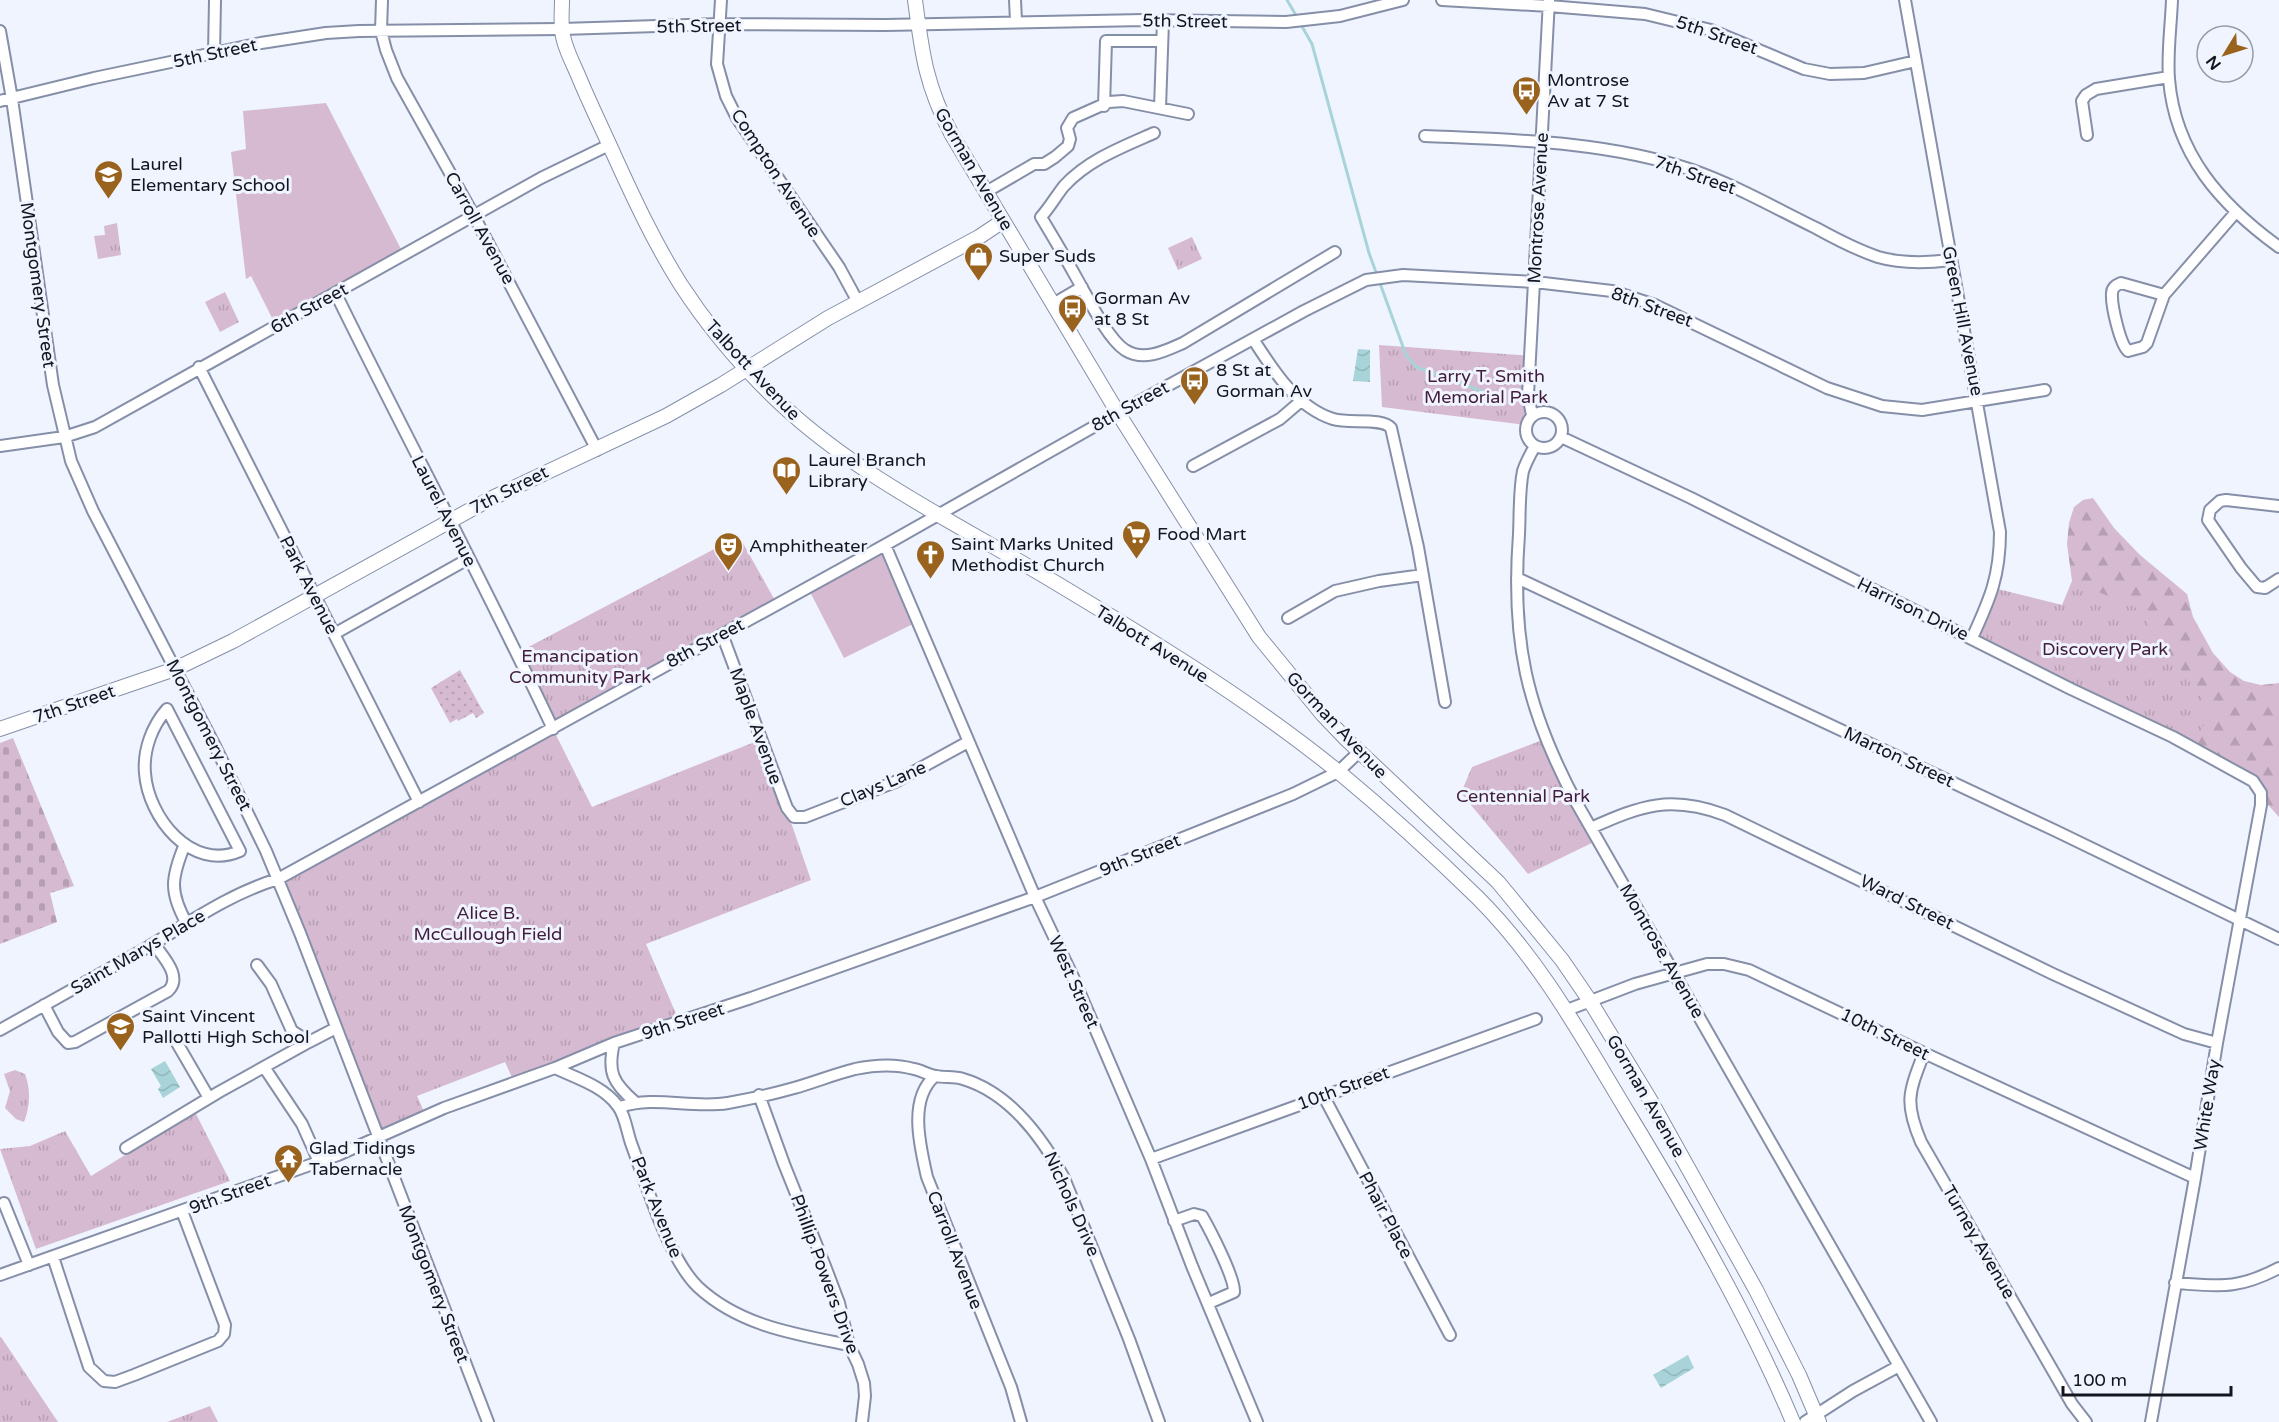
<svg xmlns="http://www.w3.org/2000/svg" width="2279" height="1422" font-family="'Varela Round',sans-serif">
<defs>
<pattern id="forest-firs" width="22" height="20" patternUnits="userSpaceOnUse" patternTransform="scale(1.5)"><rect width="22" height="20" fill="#d6bad1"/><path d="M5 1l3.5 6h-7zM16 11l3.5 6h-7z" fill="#b79fb3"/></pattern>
<pattern id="cemetery-stones" width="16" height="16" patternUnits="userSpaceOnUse" patternTransform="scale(1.5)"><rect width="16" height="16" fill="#d6bad1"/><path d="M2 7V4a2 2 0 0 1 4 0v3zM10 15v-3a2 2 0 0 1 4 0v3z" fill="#b79fb3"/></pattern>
<pattern id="park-tufts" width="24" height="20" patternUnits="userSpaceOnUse" patternTransform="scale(1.5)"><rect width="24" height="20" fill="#d6bad1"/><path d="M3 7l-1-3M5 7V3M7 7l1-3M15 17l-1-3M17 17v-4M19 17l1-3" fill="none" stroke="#b79fb3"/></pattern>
<pattern id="garden-dots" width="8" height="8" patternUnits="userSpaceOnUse" patternTransform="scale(1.5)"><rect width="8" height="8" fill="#d6bad1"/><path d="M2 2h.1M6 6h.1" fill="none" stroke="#b79fb3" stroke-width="1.8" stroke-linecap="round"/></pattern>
<pattern id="water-waves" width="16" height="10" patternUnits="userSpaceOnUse" patternTransform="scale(1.5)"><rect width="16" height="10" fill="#a8d4d9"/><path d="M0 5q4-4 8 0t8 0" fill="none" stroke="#90b5ba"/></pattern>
</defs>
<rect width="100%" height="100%" fill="#eff4ff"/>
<path fill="#d6bad1" d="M326,103L404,255L276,326L251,276L246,279L231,152L246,149L243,111Z
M885,545L917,622L844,658L808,588Z"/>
<path fill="url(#forest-firs)" d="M2093,498L2114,528L2140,555L2187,594L2193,617L2213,653L2230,672L2244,681L2261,685L2279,683V817L2262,798L2260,789L2194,748L2072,581L2067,544L2069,523L2074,507L2083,500Z"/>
<path fill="url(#cemetery-stones)" d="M13,738L74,886L50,893L57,922L0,944V743Z"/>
<path fill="url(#park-tufts)" d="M117,223L121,255L98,259L94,236L105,235L104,226Z
M1192,237L1202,259L1178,270L1168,248Z
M225,292L239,322L220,332L205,302Z
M1379,345L1532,356V415L1526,425L1382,407Z
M739,536L777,604L553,729L592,807L762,739L811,880L646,944L680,1023L514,1082L505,1062L417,1096L426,1116L377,1138L278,879L553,729L517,653Z
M2072,581L2137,608L2210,710L2194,748L1972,638L1994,588L2062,605Z
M1545,739L1598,840L1528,874L1461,793L1472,767Z
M15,1070L25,1074C31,1090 30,1107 24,1122L16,1119L5,1108L10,1091L4,1074Z
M195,1112L230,1181L36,1249L0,1149L30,1146L65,1131L91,1176Z
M0,1337H1L58,1422H0Z
M210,1406L218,1422H167Z"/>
<path fill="url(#garden-dots)" d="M460,670L484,713L476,718L473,713L458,721L457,719L450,723L431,688Z"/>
<path fill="url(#water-waves)" d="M1358,349L1370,350V382L1353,381Z
M165,1061L180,1087L163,1098L158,1089L161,1086L151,1069Z
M1688,1355L1694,1368L1661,1388L1653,1375Z"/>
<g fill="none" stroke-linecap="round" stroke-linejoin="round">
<path stroke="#a8d4d9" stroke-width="3" d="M1287,0L1297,17
M1300,23L1312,44L1369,253L1406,355L1416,367L1503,399"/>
<defs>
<path id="minor" d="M382,0L381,31L386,50L397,78L474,216L597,450
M721,0L717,64L726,96L737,118L839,267L858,302
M1015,0L1016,21
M1442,0L1549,6L1645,14L1711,30L1804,69L1830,74L1864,73L1916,61
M1905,0L2000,532C2000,576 1990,599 1972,638
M2172,0C2171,26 2167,53 2169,79C2175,154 2221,205 2279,247
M0,31L12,99L53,385L71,461L93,511L215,746L266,851L300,933L488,1422
M214,54L215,0
M0,101L94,78L261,43L326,33L359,31L562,29L720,24L885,25L1144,20L1286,22L1340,16L1403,0
M1104,106L1106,41H1162
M1160,108L1163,21
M1154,133C1122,147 1088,160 1064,186C1056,196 1050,207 1041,217C1053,237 1065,257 1076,277C1087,296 1107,338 1125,350C1144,362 1165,351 1183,343L1335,252
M2087,135L2082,101L2086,95L2096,89L2169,77
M1425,136C1515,140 1606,141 1692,170C1735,185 1775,208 1816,228C1836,239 1857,250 1878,257C1902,264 1927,263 1951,260
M986,192L1034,164H1044L1055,157L1068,146L1070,139L1067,128L1073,118L1109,102L1123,101L1188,114
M336,294C407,439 484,582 553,729
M2164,295L2121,283C2116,285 2112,288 2112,293C2111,305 2120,344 2128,351L2143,347L2147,343L2164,295L2236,212
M1053,304L1082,287
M1253,339C1273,370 1296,407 1333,419C1349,424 1382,417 1391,428L1418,547L1445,702
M199,367L419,802
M1526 430a18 18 0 1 1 36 0a18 18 0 1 1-36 0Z
M1532,415L1528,395L1549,0
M1561,437L1691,498L2071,689L2173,737L2253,781L2261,793V805L2217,1043L2195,1178L2151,1422
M0,446L64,437L95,427L541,178L609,145
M1535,446C1531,453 1526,462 1523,471C1519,490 1520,514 1519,534C1511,640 1526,708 1576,802L1931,1422
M1193,466L1280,419L1301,401
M2279,506L2226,500L2220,501L2210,510L2208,520L2241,568L2257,587L2265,588L2279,579
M885,545L1035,897L1073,977L1151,1159L1192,1266L1257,1422
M1517,578L2056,831L2279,939
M1288,618L1335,591L1379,581L1423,575
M334,634L468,559
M722,634L787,808L794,817H805L895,782L968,742
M167,709L240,851C191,872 148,817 145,773C143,750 152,726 167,709Z
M1591,828C1642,805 1671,795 1725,815L2053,974L2184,1034L2217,1043
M185,844C171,878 169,892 187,924
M257,965L271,984L292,1031L309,1042L336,1028
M44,1005L58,1032L68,1043L75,1042L168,991C183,977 163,957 154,944
M1567,1010L1635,984L1707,964H1724L1749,970L1924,1053L2195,1178
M0,1030C49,1002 99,975 148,947C190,922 231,893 278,879L885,545L1118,413L1304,311L1366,280L1403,275L1535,282L1612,291L1655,305L1827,388L1882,406L1922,410L2045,390
M177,1043L209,1098
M614,1043C607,1072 613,1083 635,1102
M1924,1053C1909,1092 1904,1102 1921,1142L2072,1404L2086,1422
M264,1067L302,1124L319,1162
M555,1068C576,1078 603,1086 617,1105C625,1114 627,1132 631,1143C646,1183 668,1258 698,1287C740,1326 795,1334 849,1345
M935,1076C908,1099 920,1146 927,1177L1011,1387L1021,1422
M759,1095L784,1164L825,1266L839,1303L849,1345L858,1364L864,1383L865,1396L862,1422
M1323,1095L1450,1335
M620,1107C655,1095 691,1109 728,1103C750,1099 773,1094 794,1088C815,1082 835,1074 855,1069C874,1065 896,1064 914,1069C921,1070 928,1075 936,1076C945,1078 953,1076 963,1079C1010,1093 1042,1137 1064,1178L1129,1339L1159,1422
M126,1148L219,1092L309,1042
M1151,1159L1536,1019
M4,1203L29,1265
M1174,1221L1194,1214L1202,1216C1210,1230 1235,1278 1234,1292L1209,1303
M53,1257L89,1367L104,1381L115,1382L134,1375L218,1341L224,1334L225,1325L182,1211
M0,1275L338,1155L444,1108L555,1068L614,1043L751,998L1035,897L1293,794L1338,772L1359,752
M2175,1283C2220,1286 2237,1290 2279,1268
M1805,1422L1853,1391L1899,1366"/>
<path id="major" d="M562,0C562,9 561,20 562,29C563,45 572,61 578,75C589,102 602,128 614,155C634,199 655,244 681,285C709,328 744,369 781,404C857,475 952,521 1041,574C1143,635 1248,698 1341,774C1388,813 1434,855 1478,898C1541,961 1582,1037 1628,1113C1688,1212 1748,1315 1793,1422
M915,0C922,54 926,86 952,135L1118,413L1259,637L1323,715L1346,739L1498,882L1562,960L1590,1001L1649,1098L1756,1290L1799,1375L1819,1422
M0,729L175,669L233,641L490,499L666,416L721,385L828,318L979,237L1003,221"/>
</defs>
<use href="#minor" stroke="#868fa8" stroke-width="14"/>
<use href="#major" stroke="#868fa8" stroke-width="16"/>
<use href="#minor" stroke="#fff" stroke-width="10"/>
<use href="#major" stroke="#fff" stroke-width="14"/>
</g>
<defs>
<symbol id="bus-pin" viewBox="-11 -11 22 30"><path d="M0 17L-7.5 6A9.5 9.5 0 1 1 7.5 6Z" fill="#9a631d" stroke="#eff4ff"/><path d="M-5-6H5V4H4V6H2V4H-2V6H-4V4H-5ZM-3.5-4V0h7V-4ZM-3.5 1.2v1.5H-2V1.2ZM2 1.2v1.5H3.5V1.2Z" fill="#fff"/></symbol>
<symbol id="school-pin" viewBox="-11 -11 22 30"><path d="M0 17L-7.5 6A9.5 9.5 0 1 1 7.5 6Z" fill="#9a631d" stroke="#eff4ff"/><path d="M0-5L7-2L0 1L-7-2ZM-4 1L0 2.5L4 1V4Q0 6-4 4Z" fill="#fff"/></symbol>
<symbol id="shop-pin" viewBox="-11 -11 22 30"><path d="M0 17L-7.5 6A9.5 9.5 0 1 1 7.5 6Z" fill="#9a631d" stroke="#eff4ff"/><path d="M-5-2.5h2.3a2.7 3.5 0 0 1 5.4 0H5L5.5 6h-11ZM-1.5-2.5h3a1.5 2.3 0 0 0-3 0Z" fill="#fff"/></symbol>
<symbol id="library-pin" viewBox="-11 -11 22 30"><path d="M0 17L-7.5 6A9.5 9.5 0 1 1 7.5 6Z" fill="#9a631d" stroke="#eff4ff"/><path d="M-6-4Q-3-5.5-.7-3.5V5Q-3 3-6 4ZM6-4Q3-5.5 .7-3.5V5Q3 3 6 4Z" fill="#fff"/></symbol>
<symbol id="supermarket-pin" viewBox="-11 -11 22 30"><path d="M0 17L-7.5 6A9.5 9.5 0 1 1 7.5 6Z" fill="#9a631d" stroke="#eff4ff"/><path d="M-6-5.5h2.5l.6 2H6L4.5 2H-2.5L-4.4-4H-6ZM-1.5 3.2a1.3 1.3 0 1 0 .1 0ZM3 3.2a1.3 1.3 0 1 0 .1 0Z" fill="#fff"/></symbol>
<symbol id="theatre-pin" viewBox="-11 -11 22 30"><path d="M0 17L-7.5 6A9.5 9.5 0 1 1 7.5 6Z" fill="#9a631d" stroke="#eff4ff"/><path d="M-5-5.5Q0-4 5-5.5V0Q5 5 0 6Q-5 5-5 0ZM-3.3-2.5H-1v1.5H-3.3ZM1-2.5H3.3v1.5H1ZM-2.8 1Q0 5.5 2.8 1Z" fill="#fff"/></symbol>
<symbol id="church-pin" viewBox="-11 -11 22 30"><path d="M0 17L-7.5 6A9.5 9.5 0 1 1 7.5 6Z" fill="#9a631d" stroke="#eff4ff"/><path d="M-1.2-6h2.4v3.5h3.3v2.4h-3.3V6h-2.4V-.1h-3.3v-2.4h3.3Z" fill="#fff"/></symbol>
<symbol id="temple-pin" viewBox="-11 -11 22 30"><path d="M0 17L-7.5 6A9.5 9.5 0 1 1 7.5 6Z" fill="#9a631d" stroke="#eff4ff"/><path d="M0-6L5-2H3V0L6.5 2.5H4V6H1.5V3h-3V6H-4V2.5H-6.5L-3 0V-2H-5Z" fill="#fff"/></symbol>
</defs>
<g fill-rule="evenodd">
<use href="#bus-pin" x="1510" y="74" width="33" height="45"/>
<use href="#school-pin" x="92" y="158" width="33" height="45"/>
<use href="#shop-pin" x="962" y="240" width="33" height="45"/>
<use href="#bus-pin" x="1056" y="292" width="33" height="45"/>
<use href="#bus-pin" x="1178" y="364" width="33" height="45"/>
<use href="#library-pin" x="770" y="454" width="33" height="45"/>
<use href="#supermarket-pin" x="1120" y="518" width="33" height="45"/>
<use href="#theatre-pin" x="712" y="530" width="33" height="45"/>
<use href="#church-pin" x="914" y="538" width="33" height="45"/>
<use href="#school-pin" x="104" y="1010" width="33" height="45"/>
<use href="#temple-pin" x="272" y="1142" width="33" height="45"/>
</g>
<g text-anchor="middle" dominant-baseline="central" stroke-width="6" stroke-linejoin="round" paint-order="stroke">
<g font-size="18" fill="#12161f" stroke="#eff4ff">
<text transform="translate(1185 21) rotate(1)">5th Street</text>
<text transform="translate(699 26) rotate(-1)">5th Street</text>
<text transform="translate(1717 35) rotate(19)">5th Street</text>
<text transform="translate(215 53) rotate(-12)">5th Street</text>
<text transform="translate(974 169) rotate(60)">Gorman Avenue</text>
<text transform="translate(776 173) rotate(57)">Compton Avenue</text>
<text transform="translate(1695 175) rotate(19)">7th Street</text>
<text transform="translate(1538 208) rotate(-87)">Montrose Avenue</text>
<text transform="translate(480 228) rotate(61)">Carroll Avenue</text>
<text transform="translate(38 285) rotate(82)">Montgomery Street</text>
<text transform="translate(1652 307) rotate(20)">8th Street</text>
<text transform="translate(309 308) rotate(-29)">6th Street</text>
<text transform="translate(1963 321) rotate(79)">Green Hill Avenue</text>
<text transform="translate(753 370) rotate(47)">Talbott Avenue</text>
<text transform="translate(1130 406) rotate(-29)">8th Street</text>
<text transform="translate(509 490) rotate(-27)">7th Street</text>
<text transform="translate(444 511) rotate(63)">Laurel Avenue</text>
<text transform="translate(309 585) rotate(63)">Park Avenue</text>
<text transform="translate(1913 609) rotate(26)">Harrison Drive</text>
<text transform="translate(705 643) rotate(-28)">8th Street</text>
<text transform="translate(1152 644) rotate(32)">Talbott Avenue</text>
<text transform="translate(74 704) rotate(-19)">7th Street</text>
<text transform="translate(1337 725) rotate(47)">Gorman Avenue</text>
<text transform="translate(756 726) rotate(70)">Maple Avenue</text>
<text transform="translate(209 735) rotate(63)">Montgomery Street</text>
<text transform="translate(1899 757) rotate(25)">Marton Street</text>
<text transform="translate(883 784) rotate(-23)">Clays Lane</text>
<text transform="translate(1140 855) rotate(-22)">9th Street</text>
<text transform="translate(1907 902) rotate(26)">Ward Street</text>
<text transform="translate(1662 951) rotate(60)">Montrose Avenue</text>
<text transform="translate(138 952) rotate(-30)">Saint Marys Place</text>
<text transform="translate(1074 982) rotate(66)">West Street</text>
<text transform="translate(683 1021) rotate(-18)">9th Street</text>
<text transform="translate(1885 1034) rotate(26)">10th Street</text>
<text transform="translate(1343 1088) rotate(-20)">10th Street</text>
<text transform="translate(1646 1096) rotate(60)">Gorman Avenue</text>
<text transform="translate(2207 1105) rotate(-81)">White Way</text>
<text transform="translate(230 1194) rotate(-20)">9th Street</text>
<text transform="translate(1072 1204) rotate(66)">Nichols Drive</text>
<text transform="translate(657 1207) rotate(68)">Park Avenue</text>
<text transform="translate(1386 1215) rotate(62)">Phair Place</text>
<text transform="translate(1979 1242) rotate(60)">Turney Avenue</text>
<text transform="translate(955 1250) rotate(69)">Carroll Avenue</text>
<text transform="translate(825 1274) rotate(70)">Phillip Powers Drive</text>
<text transform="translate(434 1284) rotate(69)">Montgomery Street</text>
</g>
<g font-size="18" fill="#12161f" stroke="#eff4ff" text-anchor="start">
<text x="1547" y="80">Montrose<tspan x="1547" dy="21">Av at 7 St</tspan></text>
<text x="130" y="164">Laurel<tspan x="130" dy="21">Elementary School</tspan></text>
<text x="999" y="256">Super Suds</text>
<text x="1094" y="298">Gorman Av<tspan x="1094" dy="21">at 8 St</tspan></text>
<text x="1216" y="370">8 St at<tspan x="1216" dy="21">Gorman Av</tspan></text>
<text x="808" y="460">Laurel Branch<tspan x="808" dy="21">Library</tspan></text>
<text x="1157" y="534">Food Mart</text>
<text x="951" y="544">Saint Marks United<tspan x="951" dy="21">Methodist Church</tspan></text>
<text x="749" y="546">Amphitheater</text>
<text x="142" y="1016">Saint Vincent<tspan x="142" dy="21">Pallotti High School</tspan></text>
<text x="309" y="1148">Glad Tidings<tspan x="309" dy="21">Tabernacle</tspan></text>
</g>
<g font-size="18" fill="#421c3d" stroke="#eff4ff">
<text x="1486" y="376">Larry T. Smith<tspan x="1486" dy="21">Memorial Park</tspan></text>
<text x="2105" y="649">Discovery Park</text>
<text x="580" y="656">Emancipation<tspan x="580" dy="21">Community Park</tspan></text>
<text x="1523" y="796">Centennial Park</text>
<text x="488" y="913">Alice B.<tspan x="488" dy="21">McCullough Field</tspan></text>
</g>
</g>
<g transform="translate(2225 54) rotate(232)"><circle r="28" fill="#eff4ff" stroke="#979ba5" stroke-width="1.5"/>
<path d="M0-4.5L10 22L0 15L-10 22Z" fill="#9a631d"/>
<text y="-9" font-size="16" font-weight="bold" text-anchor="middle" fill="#12161f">N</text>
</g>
<path d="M2063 1386v9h168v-9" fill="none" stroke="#12161f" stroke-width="3"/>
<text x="2072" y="1386" font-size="18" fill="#12161f" stroke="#eff4ff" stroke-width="4.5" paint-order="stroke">100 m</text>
</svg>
